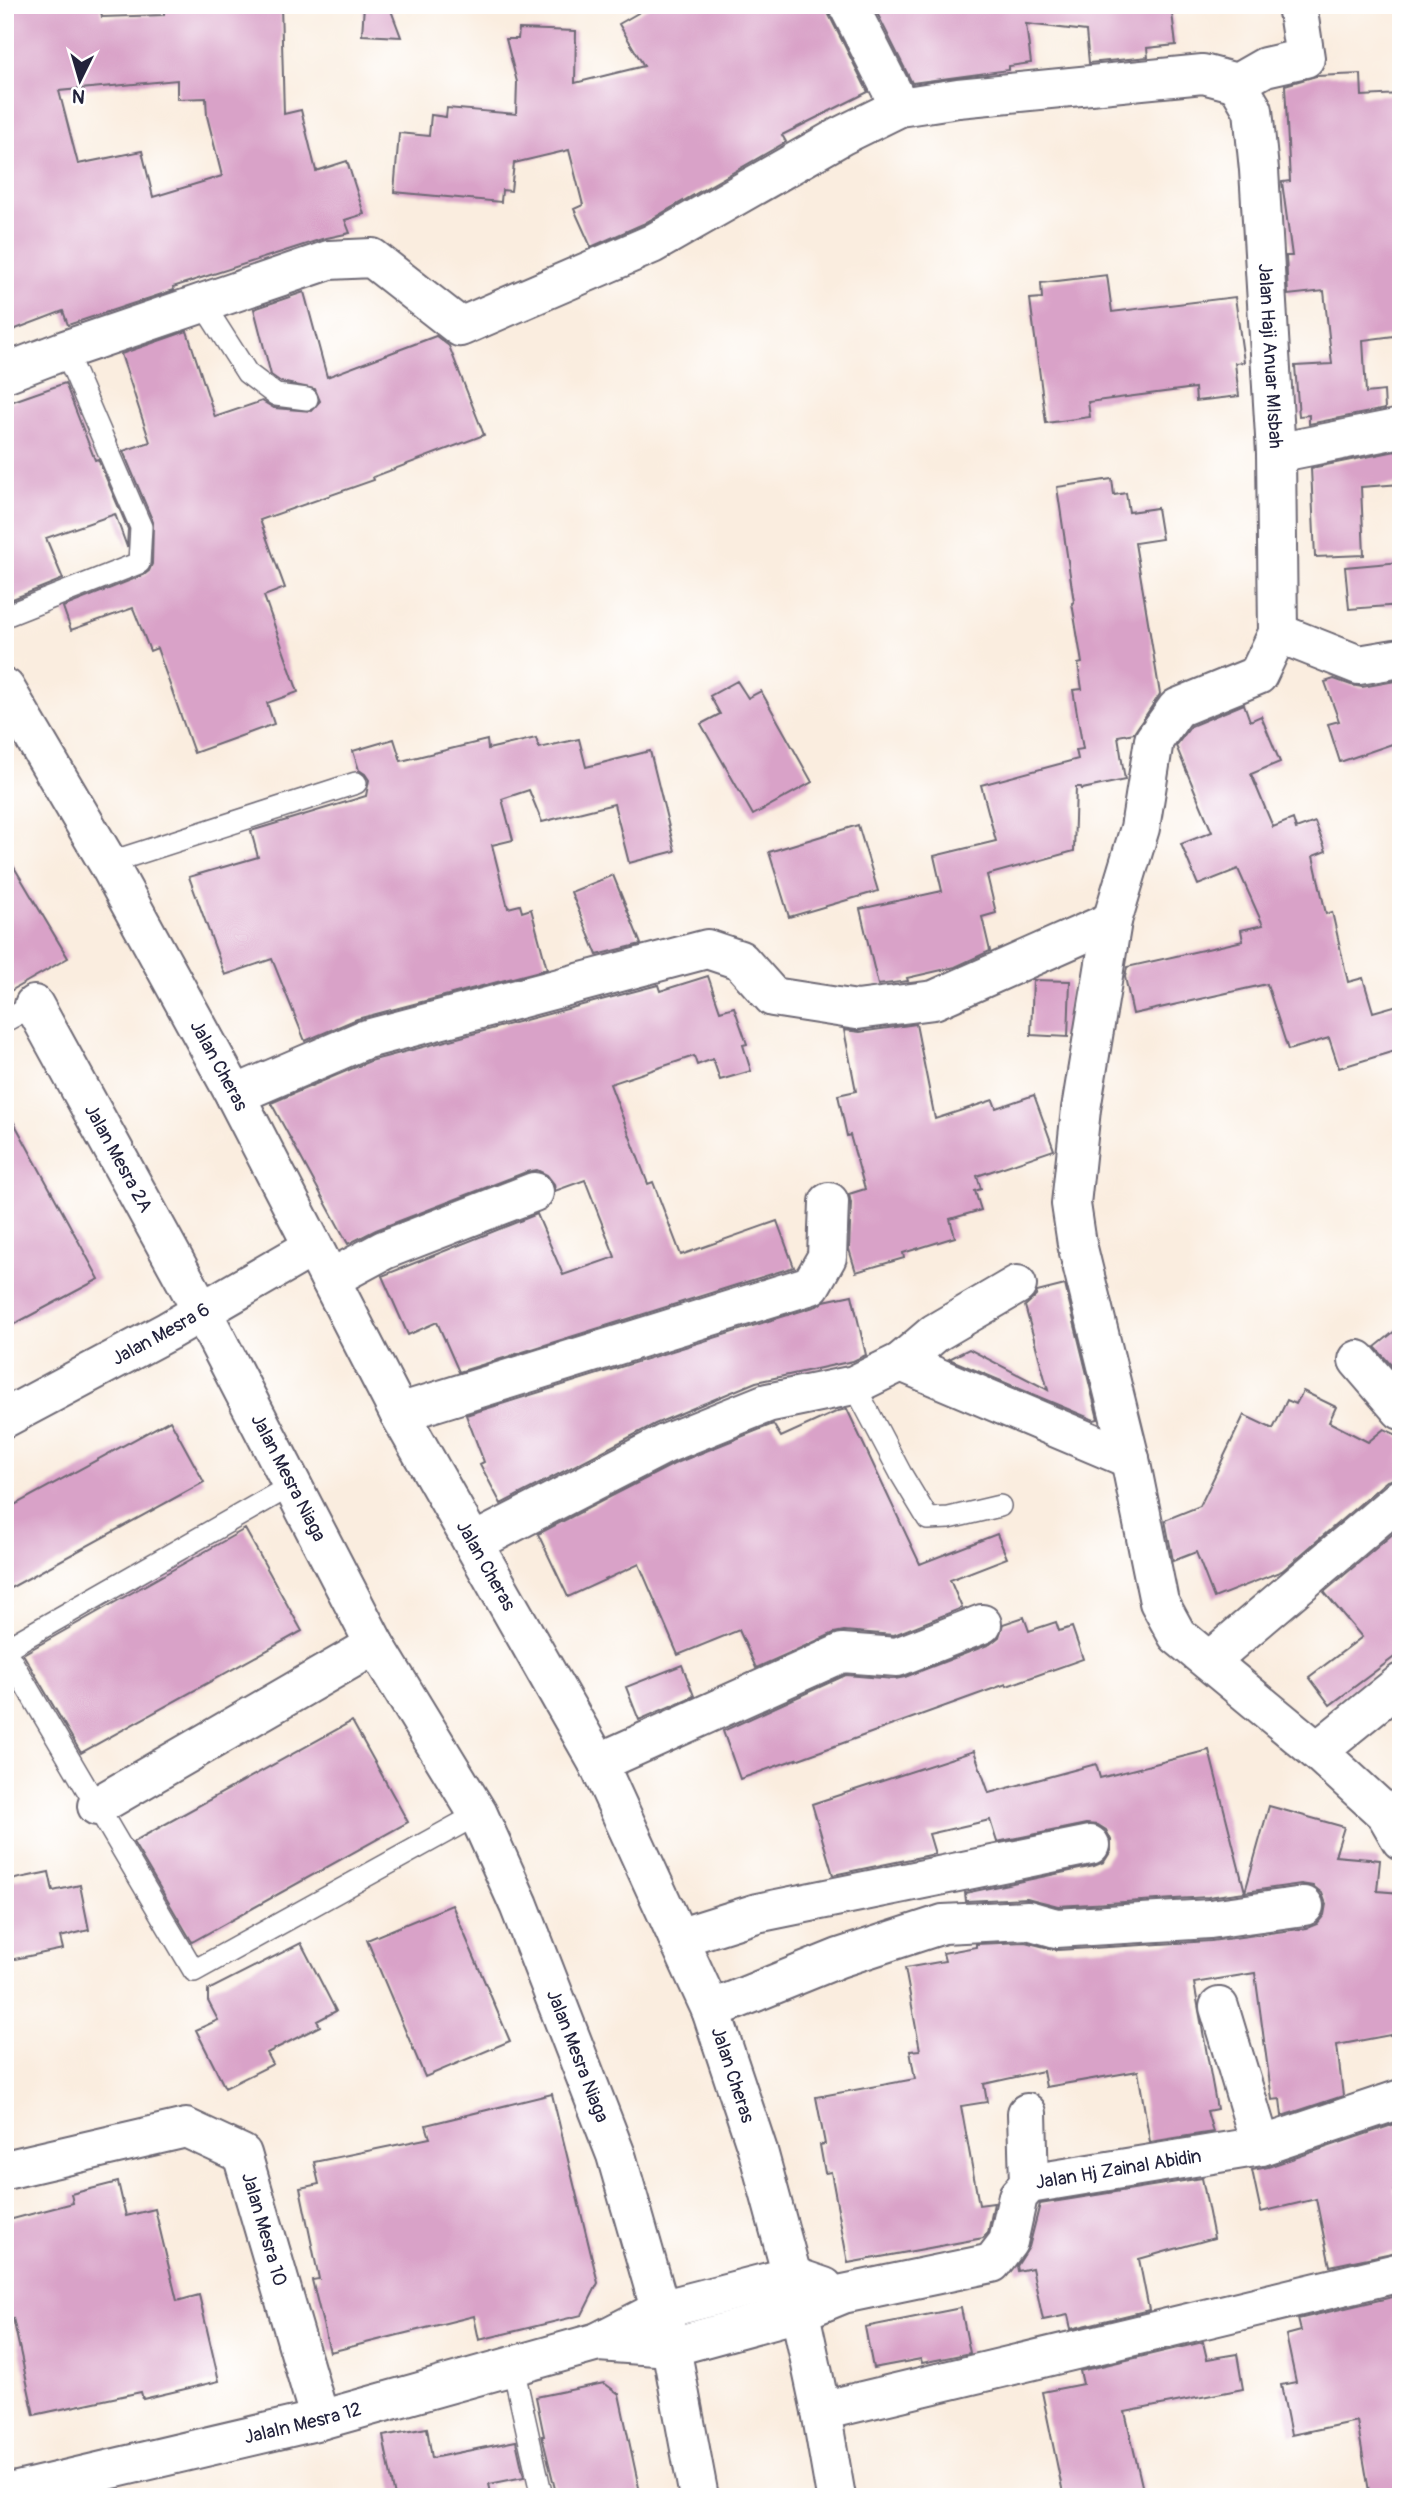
<svg xmlns="http://www.w3.org/2000/svg" width="1406" height="2502" font-family="Pangolin,sans-serif">
<rect width="100%" height="100%" fill="#fff"/>
<filter id="ink" filterUnits="userSpaceOnUse"><feTurbulence type="fractalNoise" baseFrequency=".0143" numOctaves="2"/><feDisplacementMap in="SourceGraphic" scale="14" xChannelSelector="R" yChannelSelector="G"/><feConvolveMatrix kernelMatrix="1 2 1 2 8 2 1 2 1" color-interpolation-filters="sRGB"/></filter>
<filter id="wash" filterUnits="userSpaceOnUse"><feTurbulence type="fractalNoise" baseFrequency=".00686" numOctaves="4" result="noise"/><feDisplacementMap in="SourceGraphic" scale="28" xChannelSelector="R" yChannelSelector="G"/><feGaussianBlur stdDeviation="1.57" result="paint"/><feColorMatrix in="noise" values="0 0 0 0 0 0 0 0 0 0 0 0 0 0 0 0 0 1.4 0 .05"/><feComposite in="paint" operator="in"/></filter>
<g filter="url(#wash)">
<rect width="100%" height="100%" fill="#faeddf"/>
<g id="blocks">
<path fill="#d9a2c8" fill-rule="evenodd" d="M5,5H100L102,17L164,15V5H281L284,114L301,110L316,171L347,161L364,214L345,220L350,233L322,239L173,287L174,290L68,325L63,311L5,333ZM177,80V99L206,98L207,116L222,176L153,197L142,151L78,164L59,91Z
M364,5H389L401,37L362,35Z
M652,5H826L829,15L868,92L782,135L786,142L643,224L591,247L574,209L583,205L569,150L514,163L511,191L502,190L501,202L394,192L399,133L429,136L431,115L446,117L447,108L516,114L517,82L506,39H518L519,29L576,31L575,83L644,66L619,24Z
M873,5H1171L1176,45L1147,48L1148,57L1089,63L1086,31L1026,24L1031,63L1009,66V70L912,83Z
M1361,74L1362,96L1401,94V335L1363,340L1366,393L1384,391L1385,409L1309,424V415L1299,416L1295,366L1332,364L1324,291L1288,295L1286,256H1292L1282,182L1290,181L1285,85L1316,76Z
M1107,275L1112,312L1235,297L1244,362L1235,363L1239,396L1196,401L1195,388L1088,402L1090,417L1046,423L1030,299L1042,298L1041,283Z
M304,292L327,377L436,336L449,346L484,435L373,477L374,480L260,520L285,588L264,596L298,692L267,703L274,724L194,753L157,648L150,651L133,608L71,630L63,607L144,575L149,571L152,564L153,522L123,451L150,442L121,354L187,331L215,417L262,401L274,408L311,411L320,401L315,389L281,382L271,375L254,309Z
M65,383L95,460L98,459L128,529L127,547L115,514L46,538L63,579L5,602V404Z
M1401,450V484L1361,487L1364,555L1315,557L1311,468Z
M1112,479L1114,495L1126,493L1129,512L1157,508L1162,539L1135,543L1160,694L1134,733L1118,736L1125,780L1082,789L1081,787H1076L1074,851L987,875L996,913L982,917L990,951L955,967L907,978L908,981L878,985L860,909L942,891L934,856L996,841L981,785L1078,759L1076,750L1083,749L1073,690L1082,689L1078,664L1082,663L1072,603L1074,602L1057,487Z
M1401,562V605L1349,609L1345,567Z
M1334,679L1351,685L1362,687L1401,680V741L1340,762L1328,724L1339,721L1325,682Z
M737,681L748,698L761,691L812,782L753,815L701,724L720,714L710,696Z
M1244,704L1250,721L1261,716L1280,762L1251,774L1273,827L1293,819L1296,829L1315,822L1326,851L1313,856L1326,914L1332,912L1348,982L1363,978L1373,1012L1401,1004V1049L1339,1068L1329,1038L1288,1050L1267,984L1133,1014L1125,977L1127,967L1243,941L1241,930L1263,925L1238,869L1198,885L1181,844L1212,832L1176,746L1191,726Z
M536,738L539,748L579,739L586,767L650,751L675,851L629,863L614,804L542,822L529,790L502,799L513,840L492,845L508,908L520,905L522,912L531,909L547,969L357,1019L305,1041L272,959L225,975L189,877L258,857L251,831L366,796L369,780L365,774L359,770L353,751L394,739L401,761L487,740L488,749Z
M858,825L878,891L789,917L769,852Z
M5,852L68,958L5,994Z
M613,875L641,944L597,955L571,892Z
M708,976L720,1011L734,1007L747,1044L743,1045L751,1071L720,1080L713,1059L697,1065L694,1056L610,1084L648,1184L653,1182L681,1255L777,1221L794,1267L459,1372L437,1322L408,1335L382,1276L537,1214L563,1275L615,1257L585,1180L555,1191L554,1184L547,1175L537,1170L526,1172L376,1230L348,1244L271,1103L370,1061L658,985L660,991Z
M1033,980L1070,981L1068,1037L1031,1035Z
M916,1024L935,1119L993,1100L996,1108L1034,1095L1054,1150L977,1176L981,1189L975,1191L981,1210L950,1219L955,1237L903,1253L904,1258L856,1272L849,1249L851,1203L849,1194L865,1189L850,1135L847,1136L838,1095L856,1091L844,1030L860,1032Z
M5,1106L99,1279L5,1329Z
M1065,1285L1098,1419L1094,1420L949,1359L969,1349L1048,1390L1025,1306L1036,1296L1037,1292Z
M852,1295L866,1355L853,1361L756,1382L655,1424L501,1504L480,1464L484,1462L466,1415L817,1306L824,1301Z
M1401,1326V1376L1375,1347Z
M1303,1391L1336,1407L1329,1422L1368,1442L1384,1429L1401,1437V1477L1387,1481L1282,1571L1214,1598L1196,1552L1173,1561L1165,1520L1200,1506L1244,1415L1273,1429L1287,1400L1296,1404Z
M847,1409L920,1564L997,1534L1007,1558L950,1580L962,1608L894,1635L844,1631L834,1633L756,1668L739,1630L678,1655L639,1564L568,1597L538,1534L674,1464L773,1424L781,1437L838,1411Z
M170,1420L204,1482L5,1591V1510Z
M1401,1527V1652L1330,1705L1309,1677L1362,1637L1324,1592Z
M245,1529L302,1631L81,1753L23,1654Z
M1024,1617L1029,1631L1056,1622L1059,1631L1072,1627L1083,1659L1007,1686L1006,1684L796,1760V1759L740,1779L723,1731L846,1675L895,1679L905,1677L990,1644L999,1637L1003,1624Z
M682,1665L694,1696L639,1720L626,1687Z
M352,1721L408,1822L192,1942L133,1842Z
M1209,1750L1245,1892L1208,1897L1058,1906L1027,1898L966,1901L965,1893L1094,1866L1104,1862L1111,1851V1840L1106,1830L1098,1825L1086,1824L997,1842L990,1820L929,1834L935,1854L833,1875L812,1804L974,1751L989,1793L1096,1764L1100,1778Z
M1269,1806L1344,1827L1335,1856L1380,1860L1377,1891L1401,1893V2033L1337,2045L1343,2096L1282,2116L1280,2099L1272,2100L1255,1973L1194,1983L1217,2109L1207,2111L1213,2132L1150,2142L1138,2071L1046,2087L1043,2071L984,2084L987,2102L961,2106L979,2205L994,2203L988,2233L983,2238L848,2263L831,2172L825,2173L820,2145L825,2144L816,2097L915,2079L910,2051L920,2050L905,1968L945,1961L943,1953L976,1947V1944L1025,1942L1057,1950L1211,1941L1307,1928L1317,1924L1324,1915L1326,1904L1322,1893L1313,1886L1301,1884L1245,1892Z
M49,1872L53,1891L80,1885L89,1930L60,1937L63,1949L5,1961V1881Z
M452,1905L510,2041L425,2077L367,1940Z
M301,1943L336,2011L317,2021L320,2026L267,2053L273,2064L225,2088L196,2030L218,2020L208,2001V1990Z
M552,2094L598,2283L582,2315L479,2340L474,2316L330,2352L312,2280L319,2279L300,2188L319,2184L314,2162L430,2138L426,2125Z
M1401,2122V2186L1394,2188L1401,2217V2251L1330,2266L1316,2199L1261,2212L1252,2170L1268,2167Z
M1202,2178L1214,2238L1139,2259L1149,2310L1071,2329L1068,2315L1043,2320L1032,2268L1018,2271L1017,2266L1029,2247L1040,2204Z
M118,2182L126,2216L155,2209L177,2301L199,2295L219,2381L143,2399L141,2392L34,2415L13,2318L5,2320V2221L73,2203L71,2194Z
M1401,2295V2497H1370L1357,2421L1291,2435L1281,2385L1296,2382L1286,2335L1301,2331L1298,2319Z
M961,2308L970,2353L922,2363L921,2359L873,2368L865,2327Z
M1203,2342L1207,2359L1237,2354L1243,2389L1125,2412L1143,2490L1114,2497H1071L1070,2491L1063,2493L1042,2392L1083,2384L1080,2371Z
M604,2383L619,2394L641,2497H557L542,2436H544L536,2397Z
M427,2428L432,2458L516,2441L524,2477L489,2484L492,2497H395L383,2436Z"/>
</g>
</g>
<g filter="url(#ink)">
<use href="#blocks" fill-opacity="0" stroke="#6e6974" stroke-width="2"/>
<g fill="none" stroke-linecap="round" stroke-linejoin="round">
<defs>
<path id="service" d="M203,304L247,373L276,395L307,399
M5,616L139,563L141,527L65,350
M108,863L356,783
M5,1021L34,1005
M854,1385L901,1474L928,1519L949,1518L1000,1506
M5,1649L294,1484
M5,1650L194,1971L478,1814
M513,2367L542,2497"/>
<g id="minor">
<path d="M848,5L900,107"/>
<path id="s1" d="M1237,83L1253,110L1259,170L1276,453L1278,633"/>
<path d="M5,373L65,350L329,260L372,258L460,327L652,244L841,136L900,107L958,98L1203,74L1237,83L1265,67L1305,58L1297,5"/>
<path d="M1276,453L1401,428"/>
<path d="M1401,658L1359,665L1278,633L1258,675L1177,708L1154,740L1140,828L1112,921L1081,1109L1071,1204L1077,1244L1130,1459L1159,1602L1177,1635L1317,1751L1386,1814L1401,1840"/>
<path id="s2" d="M34,1005L202,1311L375,1645L478,1814L519,1905L616,2155L671,2347L699,2497"/>
<path d="M235,1095L363,1040L707,949L740,960L773,997L857,1010L934,1000L1112,921"/>
<path d="M330,1279L384,1250L534,1192"/>
<path d="M1358,1360L1401,1410"/>
<path d="M901,1362L1130,1459"/>
<path d="M399,1413L811,1285L827,1257L829,1202"/>
<path id="s3" d="M5,1418L168,1331L313,1247"/>
<path d="M473,1543L665,1444L767,1403L854,1385L901,1362L935,1333L1017,1285"/>
<path d="M1209,1661L1401,1498"/>
<path d="M1317,1751L1401,1683"/>
<path d="M598,1763L842,1653L897,1657L982,1624"/>
<path d="M97,1806L375,1645"/>
<path d="M678,1938L757,1913L1090,1845"/>
<path d="M1219,2007L1261,2146"/>
<path d="M711,2010L839,1958L943,1924L1028,1920L1056,1928L1210,1919L1304,1906"/>
<path d="M1027,2113L1029,2184"/>
<path id="s4" d="M5,2170L186,2128L242,2154L320,2420"/>
<path id="s5" d="M598,2342L671,2347L799,2312L843,2294L992,2263L1008,2242L1018,2196L1029,2184L1261,2146L1401,2099"/>
<path d="M821,2411L1401,2272"/>
<path id="s6" d="M5,2494L320,2420L598,2342L660,2310L792,2276L824,2287"/>
</g>
<g id="primary">
<path id="s7" d="M5,688L108,863L235,1095L399,1413L598,1763L678,1938L711,2010L758,2151L792,2276L821,2411L836,2497"/>
</g>
</defs>
<use href="#service" stroke="#6e6974" stroke-width="24"/>
<use href="#minor" stroke="#6e6974" stroke-width="42"/>
<use href="#primary" stroke="#6e6974" stroke-width="42"/>
<use href="#service" stroke="#fff" stroke-width="21"/>
<use href="#minor" stroke="#fff" stroke-width="38"/>
<use href="#primary" stroke="#fff" stroke-width="38"/>
</g>
</g>
<g text-anchor="middle" dominant-baseline="central" stroke-width="5" stroke-linejoin="round" paint-order="stroke">
<g font-size="19" fill="#22223b" stroke="#fff">
<text stroke="none"><textPath href="#s1" startOffset="278">Jalan Haji Anuar MIsbah</textPath></text>
<text stroke="none"><textPath href="#s7" startOffset="434">Jalan Cheras</textPath></text>
<text stroke="none"><textPath href="#s2" startOffset="175">Jalan Mesra 2A</textPath></text>
<text stroke="none"><textPath href="#s3" startOffset="177">Jalan Mesra 6</textPath></text>
<text stroke="none"><textPath href="#s2" startOffset="537">Jalan Mesra Niaga</textPath></text>
<text stroke="none"><textPath href="#s7" startOffset="1001">Jalan Cheras</textPath></text>
<text stroke="none"><textPath href="#s2" startOffset="1185">Jalan Mesra Niaga</textPath></text>
<text stroke="none"><textPath href="#s7" startOffset="1568">Jalan Cheras</textPath></text>
<text stroke="none"><textPath href="#s5" startOffset="586">Jalan Hj Zainal Abidin</textPath></text>
<text stroke="none"><textPath href="#s4" startOffset="326">Jalan Mesra 10</textPath></text>
<text stroke="none"><textPath href="#s6" startOffset="306">Jalaln Mesra 12</textPath></text>
</g>
</g>
<rect width="1406" height="2502" fill="none" stroke="#fff" stroke-width="28"/>
<g transform="translate(80 80) rotate(185)" stroke="#ffffff" stroke-width="5" paint-order="stroke">
<path d="M0-5L12 26L0 18L-12 26Z" fill="#22223b"/>
<text y="-10" font-size="19" font-weight="bold" text-anchor="middle" fill="#22223b">N</text>
</g>
</svg>
